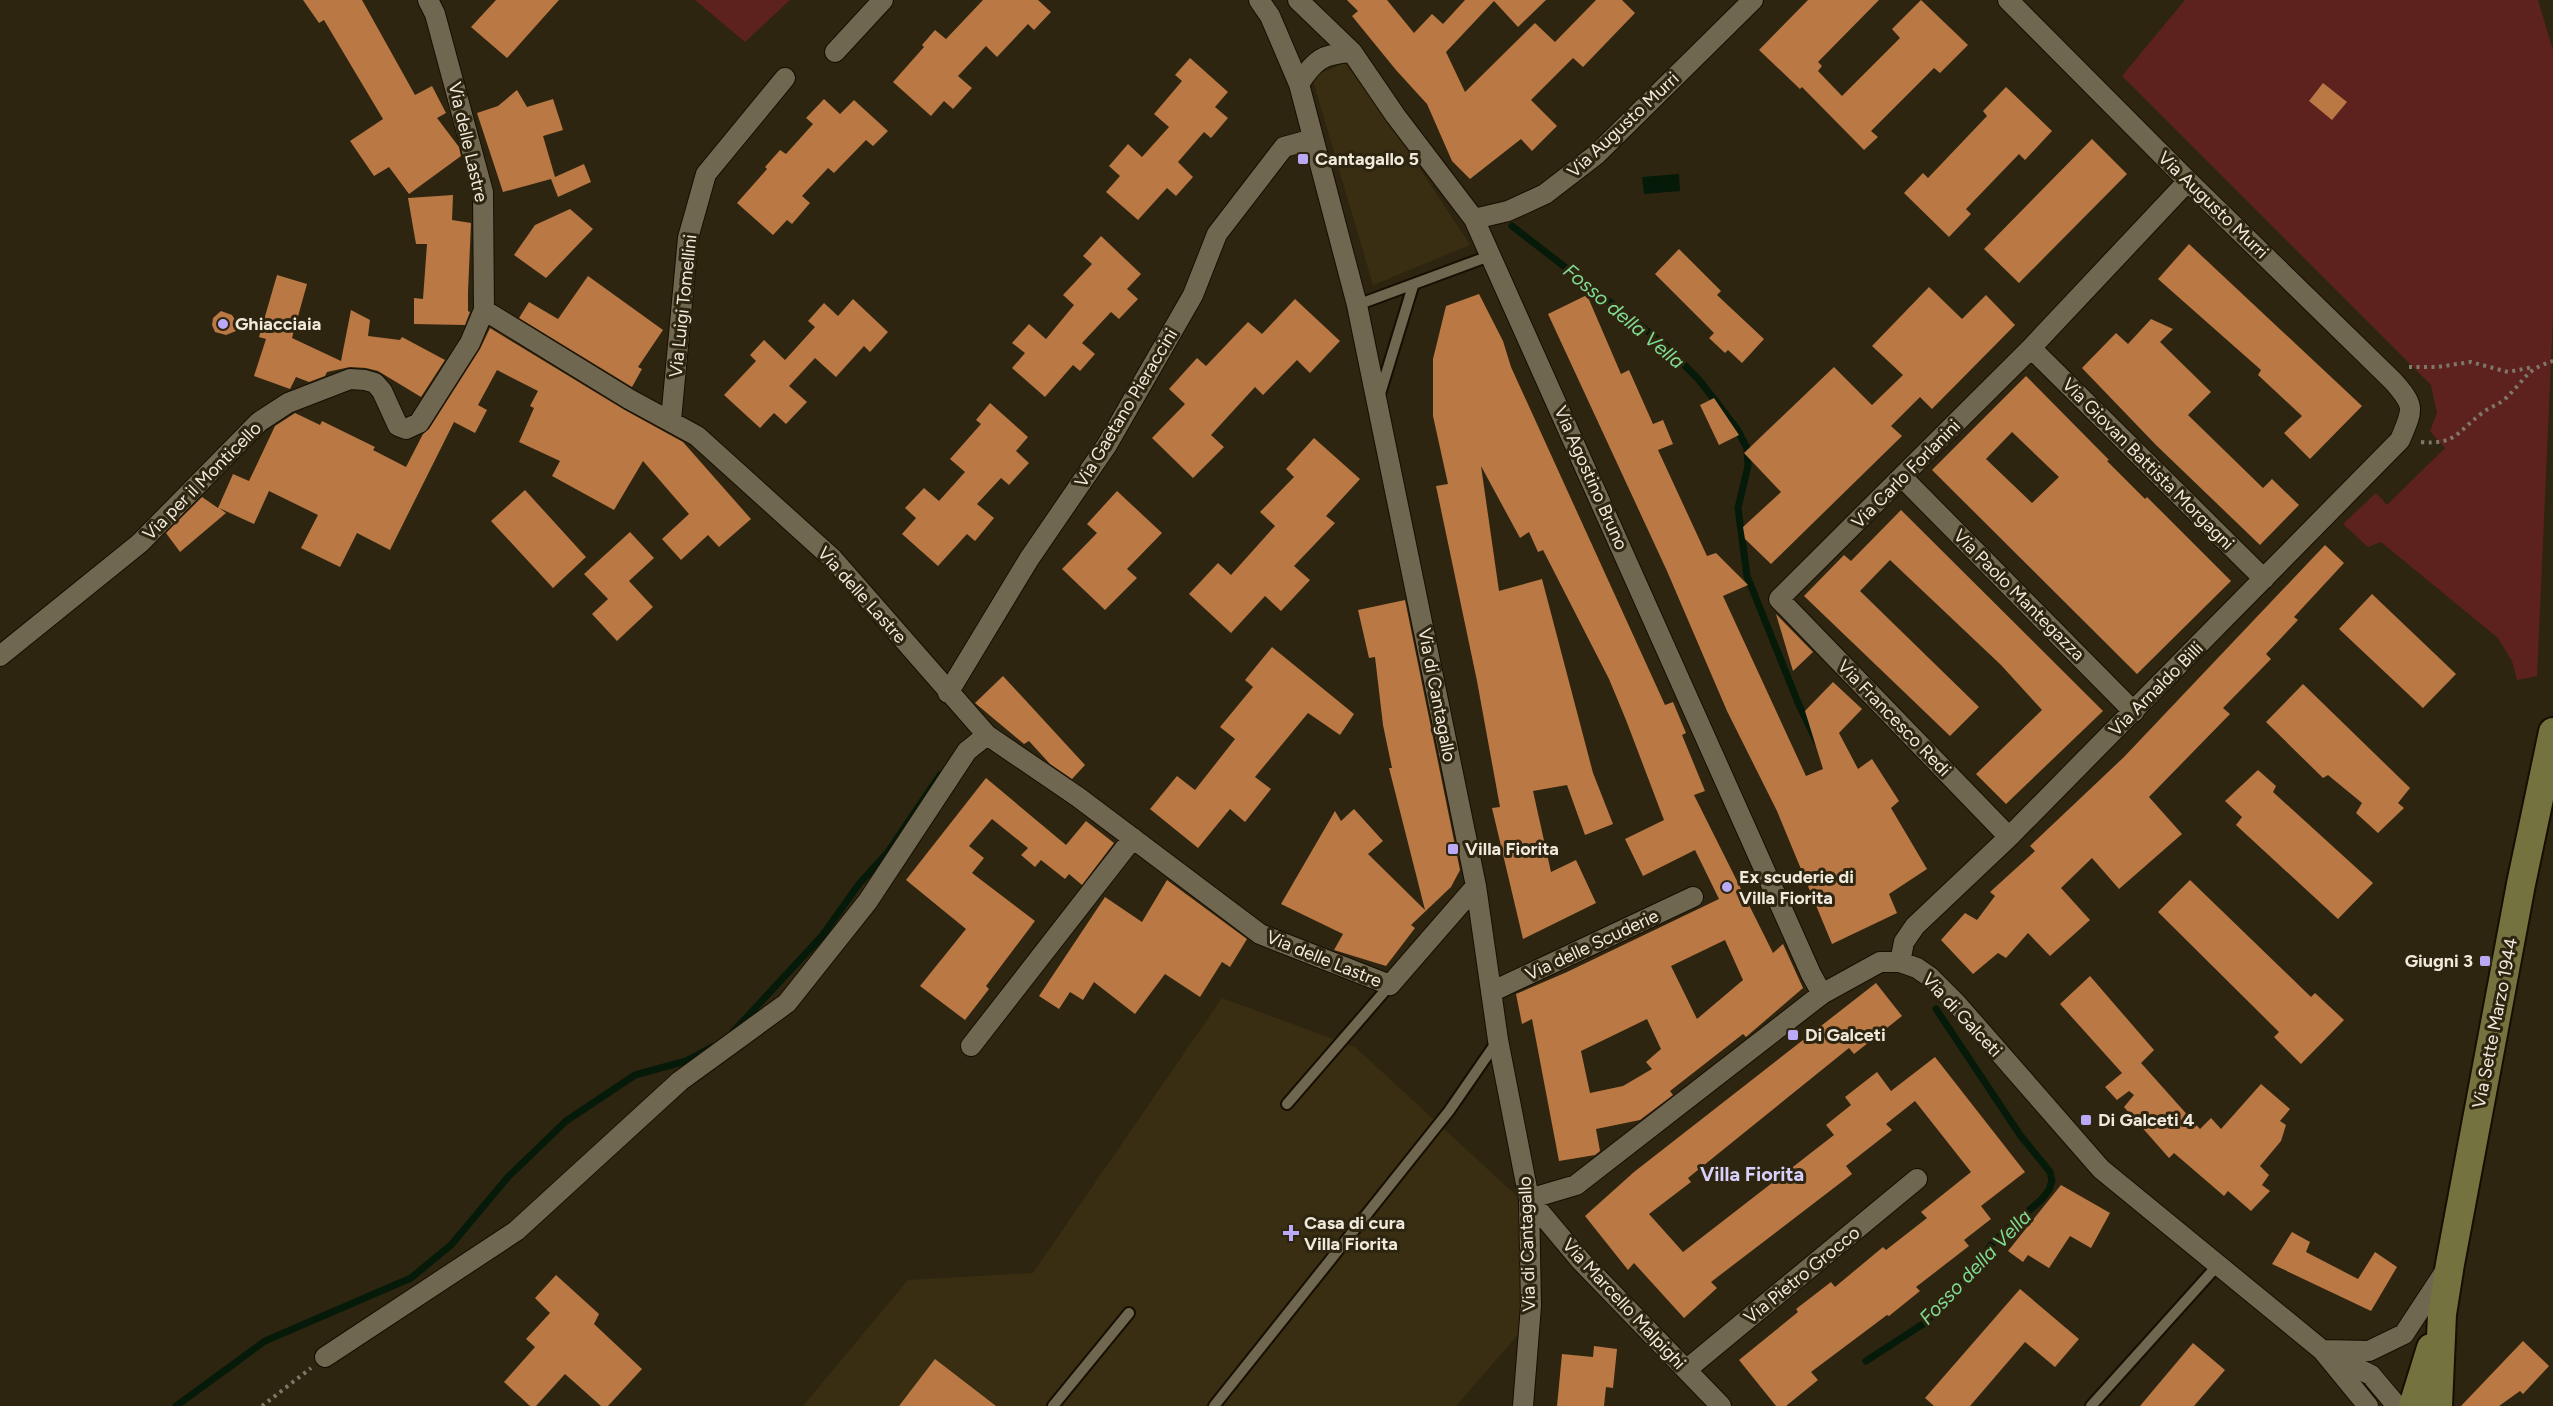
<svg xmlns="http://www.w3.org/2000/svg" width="2553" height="1406" font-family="Figtree,sans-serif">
<rect width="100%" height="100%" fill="#2e2510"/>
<path fill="#392e11" d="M1345,63L1388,120L1470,245L1373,285L1312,77Z
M1222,998L1355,1047L1519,1198L1529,1322L1456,1406H803L908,1280L1033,1273Z"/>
<path fill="#5e221e" d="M695,0H790L745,42Z
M2185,0H2538L2553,50V316L2537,676L2517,680L2512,661L2498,638L2381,542L2368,547L2343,524L2376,493L2387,505L2445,448L2430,431L2437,413L2431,385L2122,76Z"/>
<path fill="#051a09" d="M1679,174L1680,191L1644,194L1642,177Z"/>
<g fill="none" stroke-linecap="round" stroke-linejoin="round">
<path stroke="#051a09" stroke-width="7" d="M1512,226L1664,344L1700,381L1737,429L1747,448L1748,466L1738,508L1747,576L1799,705L1817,742
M733,1032L822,936L859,884L888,852L940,775
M1866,1361L1923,1324L1950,1299L1995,1240L2041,1200L2049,1190L2052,1181L2050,1172L2020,1135L1936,1009
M176,1406L265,1341L411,1278L451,1245L508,1177L566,1121L635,1075L686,1061L712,1047"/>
</g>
<path fill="#ba7844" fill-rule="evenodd" d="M303,0H362L415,95L432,86L446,113L437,118L459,147L461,156L409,194L389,167L374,176L350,141L383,119L324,20L319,23Z
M496,0H559L507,58L471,27Z
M983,0H1038L1051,12L1034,30L1028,24L997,57L986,46L958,76L972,88L953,109L944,101L931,116L893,82L924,47L922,45L935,30L946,39Z
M1347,0H1387L1414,33L1432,14L1443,24L1465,0H1546L1518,27L1494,1L1446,52L1465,92L1535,23L1555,42L1596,0H1622L1635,13L1583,67L1573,58L1531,100L1557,126L1532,151L1521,139L1470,179L1452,161L1427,104L1396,70L1352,16L1358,11Z
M1808,0H1879L1818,62L1822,66L1818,71L1842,96L1900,38L1892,29L1921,0L1968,45L1940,73L1934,68L1871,131L1878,137L1864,150L1802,87L1800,89L1759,50Z
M1190,58L1228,92L1215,107L1228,118L1211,138L1204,132L1178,162L1193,177L1176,196L1167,188L1138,220L1106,192L1120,176L1109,166L1128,144L1142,157L1169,127L1154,114L1182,81L1175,75Z
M2323,83L2347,102L2332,120L2309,101Z
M2006,87L2052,131L2025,160L2019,154L1966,209L1971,214L1949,237L1904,193L1923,173L1928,178L1987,116L1983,111Z
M517,90L527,107L553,99L563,130L543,136L555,177L584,164L591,182L558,197L551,179L503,192L477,113L498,106Z
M824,99L840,114L854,100L888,131L873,146L866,140L834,173L828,168L802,196L810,203L792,224L787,220L773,235L737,203L767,169L765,167L780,150L786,154L813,124L806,118Z
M2092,139L2127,174L2019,283L1984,249Z
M453,195L452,220L471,223L468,292V311L470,312L465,325L414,324V298L423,299L427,244H416L408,198Z
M570,209L593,229L546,278L514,255L535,225Z
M1101,236L1141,274L1127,289L1138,299L1119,319L1111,312L1082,343L1095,354L1080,371L1073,365L1045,397L1012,368L1025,353L1012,343L1029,324L1046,339L1074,305L1063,295L1092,264L1083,256Z
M2189,244L2362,406L2310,459L2284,433L2302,416L2258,375L2261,370L2158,279Z
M1679,249L1721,291L1717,295L1764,339L1742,363L1728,350L1725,353L1709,338L1714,333L1655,274Z
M277,275L307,284L292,338L341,361L351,310L370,320L368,336L400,340L402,337L445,360L421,397L378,371L366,368L350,367L327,372L325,376L309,382L296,377L290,389L254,376L266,339L259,337Z
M588,276L663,330L638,367L642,369L632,387L519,318L529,302L558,319Z
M1929,287L1962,319L1986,295L2015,325L1932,409L1920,397L1891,426L1902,436L1771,564L1745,539L1743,527L1781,492L1744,453L1834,367L1872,405L1903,375L1872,346Z
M1479,294L1503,341L1511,367L1665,705L1673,702L1686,733L1682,735L1705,791L1694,795L1773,953L1783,944L1803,988L1746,1037L1743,1034L1670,1091L1673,1095L1640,1120L1596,1129L1600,1151L1595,1155L1559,1161L1532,1019L1522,1024L1516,994L1567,972L1719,899L1695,850L1643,876L1625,839L1664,820L1626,720L1609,679L1543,550L1538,552L1529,532L1520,538L1481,466L1499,591L1542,579L1593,773L1613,824L1585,835L1567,785L1533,791L1551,872L1576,860L1596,903L1523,939L1492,808L1500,807L1477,681L1436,486L1448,484L1433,416V359L1446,306ZM1725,940L1743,980L1697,1019L1671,966ZM1647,1019L1661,1049L1646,1062L1652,1069L1623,1086L1590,1093L1581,1051Z
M1587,295L1621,374L1629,370L1653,424L1663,420L1673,444L1658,450L1707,556L1716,553L1748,585L1723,596L1806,776L1823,769L1805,711L1833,682L1862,709L1839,733L1858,769L1872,759L1899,801L1891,808L1927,869L1889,894L1897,913L1832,944L1777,811L1727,711L1667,571L1548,314Z
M853,299L888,332L870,352L864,346L836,377L815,358L789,386L807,402L786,424L774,413L760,428L724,395L756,361L750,355L764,340L785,360L815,327L808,321L824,303L838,316Z
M1295,299L1340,341L1310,373L1297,360L1263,395L1255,387L1211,435L1224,447L1193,478L1152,438L1185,404L1169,389L1197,358L1206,366L1248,322L1262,334Z
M221,311L232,315L241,329L226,335L215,332L212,325L213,318Z
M2151,319L2173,329L2160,342L2211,392L2188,415L2263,488L2272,479L2299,505L2260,545L2156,445L2082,368L2116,333L2128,344Z
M490,328L623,409L683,442L751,519L719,547L708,535L681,560L662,539L689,514L643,461L614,510L552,476L560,461L519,442L534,408L530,406L538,391L497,370L478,405L487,410L475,433L454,422L390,550L357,533L340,567L301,548L318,515L269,491L254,524L219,508L226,513L180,552L166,533L202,497L218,508L233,474L249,481L275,426L295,413L320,425L322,421L375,447L373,450L406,467L423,434L429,429L480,349Z
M2026,376L2109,460L2107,461L2145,499L2147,497L2231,581L2137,674L1932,470ZM2012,432L2059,477L2032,503L1986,459Z
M1714,398L1739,435L1719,445L1700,405Z
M990,403L1028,437L1016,451L1029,463L1009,485L1001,478L977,504L994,518L975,541L967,534L938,566L902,534L916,518L905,508L924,488L939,501L965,472L950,459L981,424L976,420Z
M1314,438L1360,479L1326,516L1335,523L1294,566L1310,580L1281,611L1265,596L1231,633L1189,594L1218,563L1231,575L1275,526L1260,512L1294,477L1286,469Z
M525,490L586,557L553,588L491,521Z
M1117,491L1162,533L1127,569L1137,578L1105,610L1062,569L1097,533L1087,524Z
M1901,510L2103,711L2006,804L1976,774L2042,710L2001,665L1890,560L1860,591L1979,707L1950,736L1804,596L1844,555L1851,561Z
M630,532L654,558L629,581L653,607L617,641L592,614L608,599L584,574Z
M2325,545L2344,563L2294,617L2298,620L2266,654L2271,659L2223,708L2230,714L2149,797L2182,834L2119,889L2092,858L2061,888L2090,920L2050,956L2028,933L2006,958L1998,953L1973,974L1941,940L1965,913L1977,920L1995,896L1990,892L2035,851L2030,846L2124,757Z
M2372,594L2456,674L2423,708L2339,629Z
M1405,600L1460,870L1451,887L1411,925L1415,928L1386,966L1334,950L1343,934L1281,904L1335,811L1341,821L1354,809L1383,841L1368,854L1425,910L1389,768H1392L1383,725L1375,657L1369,658L1358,610Z
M1776,614L1813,652L1793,671Z
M1272,647L1354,714L1340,735L1308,713L1255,777L1271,789L1245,822L1230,809L1198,848L1150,809L1177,776L1195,790L1235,739L1220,727L1253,687L1245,680Z
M1003,676L1085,765L1072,779L1050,764L1029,741L1024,744L975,703Z
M2303,684L2410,788L2398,803L2404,808L2378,833L2356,813L2362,803L2328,775L2323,778L2266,722Z
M2258,770L2276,786L2273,792L2373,883L2338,919L2236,825L2242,817L2225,801Z
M986,778L1066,845L1086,821L1114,843L1082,885L1069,874L1065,879L1041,860L1035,867L1021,855L1028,848L992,819L969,846L984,858L972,873L1035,921L986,986L989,989L965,1020L920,986L966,929L906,880Z
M1167,880L1247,939L1230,967L1222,962L1200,997L1165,974L1135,1014L1094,982L1083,1000L1070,992L1059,1009L1039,996L1105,897L1142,922Z
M2190,880L2311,997L2315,993L2344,1020L2301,1064L2274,1037L2279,1032L2158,912Z
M2090,976L2154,1050L2141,1063L2200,1129L2211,1118L2221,1129L2261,1084L2290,1109L2280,1121L2286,1125L2281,1141L2260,1166L2269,1175L2262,1185L2270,1191L2251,1211L2228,1191L2224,1196L2174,1153L2169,1158L2124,1107L2134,1095L2129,1091L2117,1100L2105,1087L2122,1073L2060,1004Z
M1876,983L1902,1016L1854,1054L1849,1048L1688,1178L1691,1182L1649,1214L1683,1252L1834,1135L1826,1125L1851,1105L1845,1097L1877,1072L1891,1091L1935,1057L2025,1172L1981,1206L1991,1219L1964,1240L1969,1246L1916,1287L1920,1291L1889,1316L1887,1315L1811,1372L1818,1380L1786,1406H1776L1739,1360L1798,1312L1796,1309L1831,1282L1835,1287L1883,1247L1886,1250L1927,1218L1921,1212L1971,1172L1915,1101L1886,1124L1892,1130L1846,1166L1852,1174L1711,1282L1717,1288L1684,1318L1634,1263L1628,1270L1585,1216L1634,1172Z
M2061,1185L2110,1213L2091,1248L2070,1236L2049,1268L2028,1255L2023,1262L2008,1251Z
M2292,1232L2310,1242L2306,1252L2358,1279L2375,1252L2397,1267L2371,1311L2272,1264Z
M556,1275L599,1314L594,1324L642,1369L608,1406H601L565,1374L536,1406H530L504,1382L535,1347L526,1339L550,1313L535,1298Z
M2020,1289L2079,1339L2055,1367L2025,1342L1970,1406H1934L1925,1398Z
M2523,1341L2549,1366L2523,1394L2520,1391L2499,1406H2461Z
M2193,1343L2225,1370L2194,1406H2140Z
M1594,1346L1617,1349L1613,1388L1606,1387L1604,1406H1557L1562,1354L1593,1357Z
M935,1359L996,1406H899Z"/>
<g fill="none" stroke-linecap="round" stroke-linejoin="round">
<defs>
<path id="lane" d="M1357,305L1492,255
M1379,397L1413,286
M1287,1104L1390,985
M1053,1406L1129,1313
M1214,1406L1449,1111L1498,1040
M2091,1406L2217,1266"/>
<path id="street" d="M428,0L435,14L483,192L484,310L629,399L697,436L833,559L987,735L1078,797L1260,934L1390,985L1476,886
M1259,0L1270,16L1299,84L1357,305L1476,886L1498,1040L1529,1199L1531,1306L1523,1406
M1298,0L1352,52L1395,115L1474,219L1811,974L1822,994
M835,52L883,0
M1299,84C1315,59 1323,54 1352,52
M1474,219L1508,211L1545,194L1597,154L1753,0
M2031,348L2264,579
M671,420L688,238L706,174L785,78
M1903,478L2134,712
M0,656L140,543L259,422L288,403L350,379L365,380L375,383L382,391L398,426L406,429L419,423L470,343L484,310
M948,693L1029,559L1107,445L1193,295L1217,234L1284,147L1313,139
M2009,837L1779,599L2031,348L2188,181
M1900,962L1904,942L1915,926L2009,837L2400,440C2413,409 2416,407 2393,381L2188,181L2008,0
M1491,992L1693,897
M971,1046L1133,838
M1529,1199L1576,1185L1822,994L1880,962H1900L1917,968L1930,977L1956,1003L2101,1169L2322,1350L2368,1406
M1529,1199L1581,1261L1721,1406
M2322,1350L2369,1351L2404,1334L2444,1273
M2333,1356L2371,1375L2397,1406
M325,1357L516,1231L680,1081L787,1003L868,901L967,751L987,735
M1686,1370L1917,1179"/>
<path id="secondary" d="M2413,1406L2431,1348
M2438,1406L2442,1314L2450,1264L2521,884L2553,732"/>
</defs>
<use href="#lane" stroke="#160e00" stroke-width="14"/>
<use href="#street" stroke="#160e00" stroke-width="22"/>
<use href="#secondary" stroke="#160e00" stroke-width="32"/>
<path stroke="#7f7866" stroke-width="4" stroke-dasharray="3 4.5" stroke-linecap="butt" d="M2409,367H2437L2471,362L2508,372L2533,367
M2421,442C2456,445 2457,432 2482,413C2489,407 2499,405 2506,398C2525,380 2526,369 2553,361
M262,1406L311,1368"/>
<use href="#lane" stroke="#706750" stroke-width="10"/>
<use href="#street" stroke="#706750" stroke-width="20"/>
<use href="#secondary" stroke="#74723f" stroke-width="28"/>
</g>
<g fill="#bca9f5" stroke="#2e2510" stroke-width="2">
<rect x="1297" y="153" width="12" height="12" rx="3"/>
<circle cx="223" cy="324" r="6"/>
<rect x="1447" y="843" width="12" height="12" rx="3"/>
<circle cx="1727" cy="887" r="6"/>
<rect x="2479" y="955" width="12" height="12" rx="3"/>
<rect x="1787" y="1029" width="12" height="12" rx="3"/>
<rect x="2080" y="1114" width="12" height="12" rx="3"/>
<path d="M1288 1224h6v6h6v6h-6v6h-6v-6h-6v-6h6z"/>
</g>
<g text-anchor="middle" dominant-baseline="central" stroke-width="6" stroke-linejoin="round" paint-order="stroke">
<g font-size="18" fill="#f0eadd" stroke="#2e2510">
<text transform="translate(1623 125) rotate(-43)">Via Augusto Murri</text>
<text transform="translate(468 142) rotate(77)">Via delle Lastre</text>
<text transform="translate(2213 205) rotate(44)">Via Augusto Murri</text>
<text transform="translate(683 306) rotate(-84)">Via Luigi Tomellini</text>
<text transform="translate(1126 408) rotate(-59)">Via Gaetano Pieraccini</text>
<text transform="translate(2148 464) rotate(45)">Via Giovan Battista Morgagni</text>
<text transform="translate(1906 474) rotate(-45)">Via Carlo Forlanini</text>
<text transform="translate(1591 478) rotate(66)">Via Agostino Bruno</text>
<text transform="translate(202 481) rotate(-45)">Via per il Monticello</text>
<text transform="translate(862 595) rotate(48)">Via delle Lastre</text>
<text transform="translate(2019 595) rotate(45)">Via Paolo Mantegazza</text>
<text transform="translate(2156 689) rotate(-45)">Via Arnaldo Billi</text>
<text transform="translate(1437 695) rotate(79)">Via di Cantagallo</text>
<text transform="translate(1894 718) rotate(46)">Via Francesco Redi</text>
<text transform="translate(1592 945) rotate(-25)">Via delle Scuderie</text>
<text transform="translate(1324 959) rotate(22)">Via delle Lastre</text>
<text transform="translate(1962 1015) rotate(47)">Via di Galceti</text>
<text transform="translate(2495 1023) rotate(-79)">Via Sette Marzo 1944</text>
<text transform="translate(1527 1244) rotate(-92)">Via di Cantagallo</text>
<text transform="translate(1802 1275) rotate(-39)">Via Pietro Grocco</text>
<text transform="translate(1624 1304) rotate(47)">Via Marcello Malpighi</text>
</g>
<g font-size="18" font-weight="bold" fill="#f0eadd" stroke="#2e2510" text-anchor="start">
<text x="1315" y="159">Cantagallo 5</text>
<text x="235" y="324">Ghiacciaia</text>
<text x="1465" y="849">Villa Fiorita</text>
<text x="1739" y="877">Ex scuderie di<tspan x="1739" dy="21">Villa Fiorita</tspan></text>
<text x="2473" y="961" text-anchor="end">Giugni 3</text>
<text x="1805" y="1035">Di Galceti</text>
<text x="2098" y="1120">Di Galceti 4</text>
<text x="1304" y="1223">Casa di cura<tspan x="1304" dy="21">Villa Fiorita</tspan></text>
</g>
<g font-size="20" font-style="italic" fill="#7fdb91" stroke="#2e2510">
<text transform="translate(1624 316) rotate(40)">Fosso della Vella</text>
<text transform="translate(1975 1267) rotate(-46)">Fosso della Vella</text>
</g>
<g font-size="20" font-weight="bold" fill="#d9d0fb" stroke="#2e2510">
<text x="1752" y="1174">Villa Fiorita</text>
</g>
</g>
</svg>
